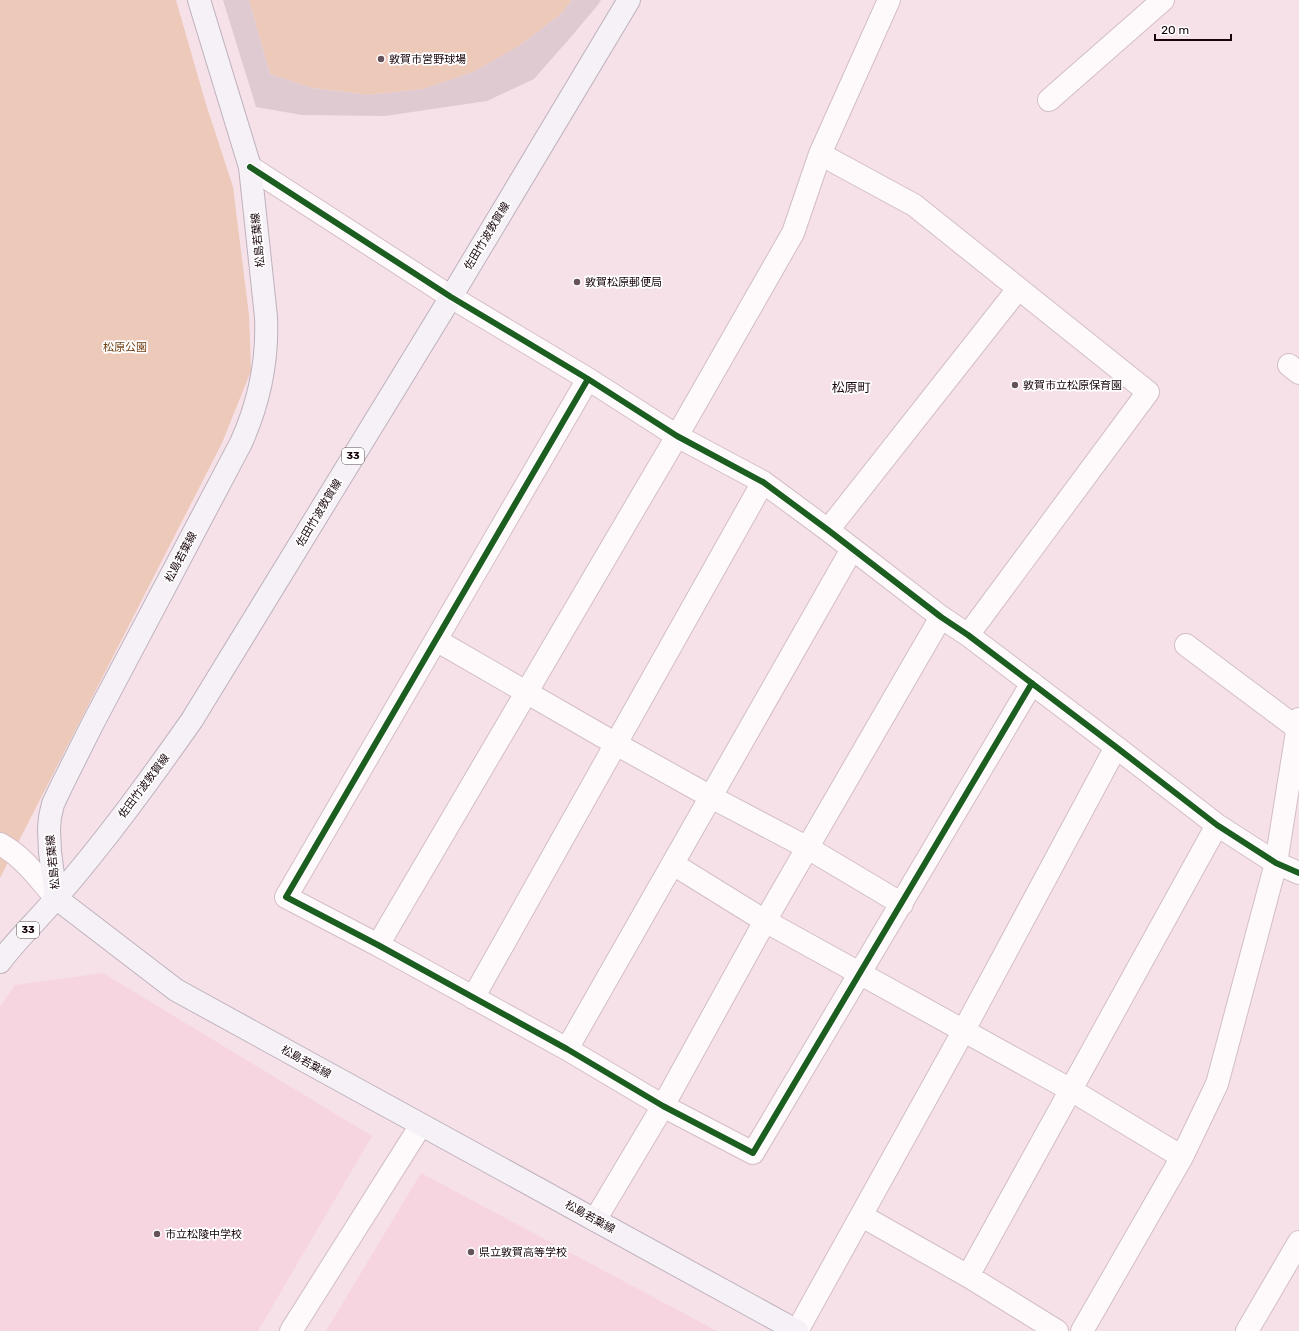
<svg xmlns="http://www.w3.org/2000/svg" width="1299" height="1331" font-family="Rubik,'Noto Sans JP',sans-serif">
<rect width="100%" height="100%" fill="#f6e1e8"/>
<path fill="#f7d5e0" d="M103,973L372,1136L258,1331H0V1007L15,985Z
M421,1173L717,1331H326Z"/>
<path fill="#edc9ba" d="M0,0H176L205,101L233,187L249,315L251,371L222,443L0,878Z
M249,0H572L562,13L519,46L473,72L423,89L368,95L312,88L270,74Z"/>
<path fill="#dfcad1" d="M223,0H249L270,74L312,88L368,95L423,89L473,72L519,46L562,13L572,0H601L597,6L570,38L534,79L487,101L385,116L302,115L256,107Z"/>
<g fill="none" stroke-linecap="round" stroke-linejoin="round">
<defs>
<path id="minor" d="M1049,100L1163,0
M820,154L914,205L1148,392L968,635
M250,167L451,297L588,379L677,436L763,482L828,530L941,617L968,635L1116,747L1217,825L1276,863L1299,873
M1289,365L1299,373
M588,379L286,897L378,945L567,1049L663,1106L753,1153L1032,683
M828,530L1018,289
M436,640L616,744L711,797L808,848L902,904
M1186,645L1297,728
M0,844C23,856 39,879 56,898
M673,864L765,921L1071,1090L1182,1157
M378,945L677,436L793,233L820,154L889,0
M473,998L763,482
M567,1049L852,549
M862,1216L968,1276L1057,1331
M595,1220L663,1106L765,921L941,617
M968,1276L1217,825
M291,1331L421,1125
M797,1331L964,1030L1116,747
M1082,1331L1182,1157L1217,1084L1276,863L1299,719
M1247,1331L1299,1242"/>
<path id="major" d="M199,0L250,167L266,317C268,361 259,403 241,443L92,725L62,785L53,804L50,817L49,829L50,852L56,898L176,990L797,1331
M0,962C17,939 38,920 56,898C105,842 149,781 192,720L451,297L629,0"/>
</defs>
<use href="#minor" stroke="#d3bec5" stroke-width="24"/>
<use href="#major" stroke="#beb1bd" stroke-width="24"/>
<use href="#minor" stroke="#fefafc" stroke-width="22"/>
<use href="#major" stroke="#f5f1f6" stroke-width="22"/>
<defs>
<path id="cycleway" d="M250,167L451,297L588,379L677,436L763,482L828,530L941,617L968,635L1116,747L1217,825L1276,863L1299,873
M588,379L286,897L378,945L567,1049L663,1106L753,1153L1032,683"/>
</defs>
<use href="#cycleway" stroke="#fff" stroke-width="8"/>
<use href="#cycleway" stroke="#1b5e20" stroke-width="6"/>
</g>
<g fill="#665259" stroke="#fff" stroke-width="1.5">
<circle cx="381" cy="59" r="4"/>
<circle cx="577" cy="282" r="4"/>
<circle cx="1015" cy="385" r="4"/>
<circle cx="157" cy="1234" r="4"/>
<circle cx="471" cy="1252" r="4"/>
</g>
<g text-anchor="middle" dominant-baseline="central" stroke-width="3.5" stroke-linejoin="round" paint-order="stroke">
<g fill="#fff" stroke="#5d5055" stroke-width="1">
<rect x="342" y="448" width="22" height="16" rx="3"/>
<rect x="17" y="922" width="22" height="16" rx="3"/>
</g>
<g font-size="10" font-weight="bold" fill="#18050c">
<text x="353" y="456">33</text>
<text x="28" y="930">33</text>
</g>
<g font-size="11" fill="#18050c" stroke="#fff" text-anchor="start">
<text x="389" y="59">敦賀市営野球場</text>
<text x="585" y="282">敦賀松原郵便局</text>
<text x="1023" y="385">敦賀市立松原保育園</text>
<text x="165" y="1234">市立松陵中学校</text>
<text x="479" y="1252">県立敦賀高等学校</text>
</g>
<g font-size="11" fill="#18050c" stroke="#fff">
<text transform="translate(487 236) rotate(-59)">佐田竹波敦賀線</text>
<text transform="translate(258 240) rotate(-96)">松島若葉線</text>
<text transform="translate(319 513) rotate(-59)">佐田竹波敦賀線</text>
<text transform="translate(181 557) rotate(-62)">松島若葉線</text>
<text transform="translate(144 786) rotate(-53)">佐田竹波敦賀線</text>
<text transform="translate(53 862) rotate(-96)">松島若葉線</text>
<text transform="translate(306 1062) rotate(29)">松島若葉線</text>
<text transform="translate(590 1217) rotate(29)">松島若葉線</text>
</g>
<g font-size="11" fill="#734116" stroke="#fff">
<text x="125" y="347">松原公園</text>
</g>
<g font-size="13" fill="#18050c" stroke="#fff">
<text x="851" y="387">松原町</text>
</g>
</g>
<path d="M1155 34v6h76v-6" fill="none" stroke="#18050c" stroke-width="2"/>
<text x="1161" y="34" font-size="12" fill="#18050c" stroke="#ffffff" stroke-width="3" paint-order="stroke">20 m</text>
</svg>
